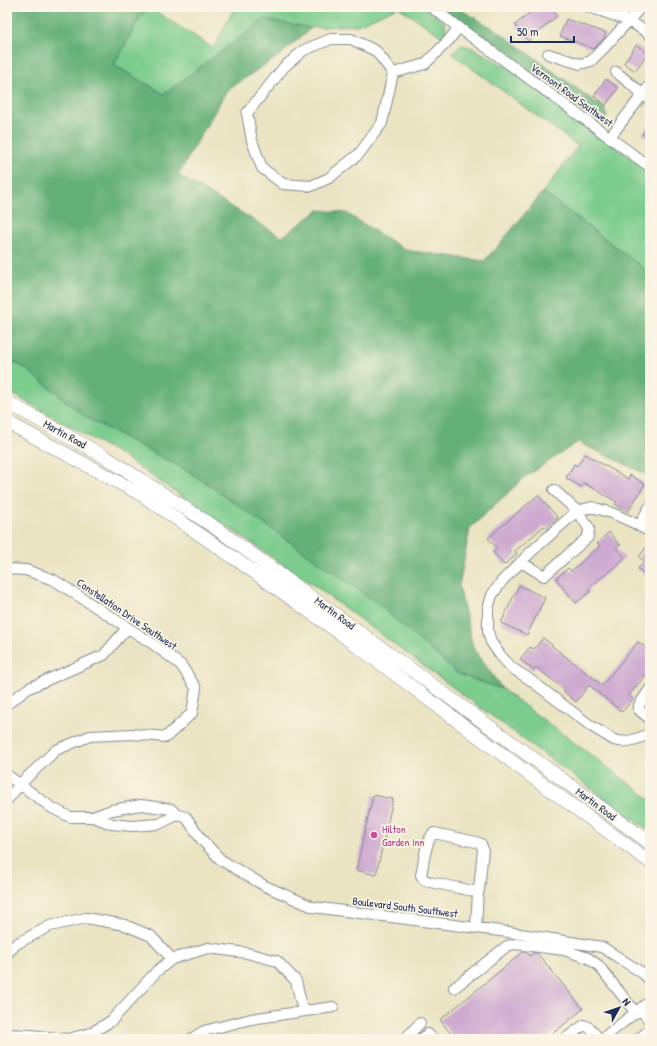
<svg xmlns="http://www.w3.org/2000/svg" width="657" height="1046" font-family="'Patrick Hand',sans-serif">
<rect width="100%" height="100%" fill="#fcf5e5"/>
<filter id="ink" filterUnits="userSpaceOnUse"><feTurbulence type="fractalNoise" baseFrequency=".025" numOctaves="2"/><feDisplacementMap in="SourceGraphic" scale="8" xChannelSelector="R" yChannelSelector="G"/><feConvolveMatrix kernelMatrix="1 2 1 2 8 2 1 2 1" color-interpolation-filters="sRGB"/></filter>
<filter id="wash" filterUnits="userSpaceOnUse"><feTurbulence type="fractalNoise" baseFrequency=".012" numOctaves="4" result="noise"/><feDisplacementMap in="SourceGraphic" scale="16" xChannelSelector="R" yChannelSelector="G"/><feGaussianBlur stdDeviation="0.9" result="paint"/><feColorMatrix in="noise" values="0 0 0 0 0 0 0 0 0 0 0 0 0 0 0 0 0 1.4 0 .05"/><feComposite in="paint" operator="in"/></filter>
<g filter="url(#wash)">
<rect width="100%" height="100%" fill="#eae4c3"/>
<path fill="#7ccc8d" stroke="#4c7e76" d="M148,7H149L213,48L235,7H423L444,22L446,29L444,38L398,7L358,25L311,28L265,19L164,94L114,65L138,21Z
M462,45L473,48L505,66L650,172V273L543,192L578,146L451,53Z
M7,359L24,367L87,418L190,472L376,602L458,674L502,689L650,799V832L312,584L119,454L7,391Z"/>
<path fill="#65b078" stroke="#40706b" d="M7,7H148L138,21L114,65L164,94L265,19L311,28L280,55L227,90L178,175L282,237L319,210L346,213L405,250L484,261L498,246L543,192L650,273V476L578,442L525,477L470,528L459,586L473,647L502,689L458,674L376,602L190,472L87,418L24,367L7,359Z
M439,7H456L498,31L605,109L607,118L595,123Z"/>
<g id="blocks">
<path fill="#ceaad1" d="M537,7H550L557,16L528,41L515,25Z
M566,19L606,33L604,38L594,49L560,36Z
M636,45L648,53L635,71L624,63Z
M606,79L618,88L606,105L594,96Z
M650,124V140L642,134Z
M585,454L628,479L630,475L645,484L628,512L615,504L617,502L584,483L581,487L566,478L574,464L577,466Z
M538,495L558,518L546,528L544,526L515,551L517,554L504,565L493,552L497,549L488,538Z
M609,532L620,545L616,548L625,558L588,589L590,592L576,603L556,579L568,568L571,571L600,546L597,543Z
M650,542V578L638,569L644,561L639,557Z
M519,585L545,598L527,635L501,623Z
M543,638L552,645V646L602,685L638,642L646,648L650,643V670L629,695L633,699L622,712L589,685L576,702L564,692L565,690L536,667L533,670L520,659L530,647L534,649Z
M373,795L393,799L376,875L356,870Z
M523,952H527L530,956L533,953H537L583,1009L546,1039H455L440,1020Z"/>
</g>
</g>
<g filter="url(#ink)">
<use href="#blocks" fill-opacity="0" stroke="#828a90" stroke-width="1"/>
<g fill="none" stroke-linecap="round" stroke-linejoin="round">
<defs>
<path id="minor" d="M431,7L476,40
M589,7C610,14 633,20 650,35
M331,39H351L376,51L393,73L382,123L359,154L329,178L311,186L283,184L262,168L252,141L247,113L284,67L304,50Z
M479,42L650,167
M548,54L580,64L591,61L604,48L641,7
M616,72L650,100
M393,73L425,64L449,40L459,27
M610,137L650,85
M641,527L643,518L650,507
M650,532L632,522L612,513L592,507L577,511L532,551L502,581L492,595L488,609V631L491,642L500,655L512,668L529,679L591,726L614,740C626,744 639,739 650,733
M521,562L544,576L588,537L589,528L577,511L554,490
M7,569L26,570L54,580L153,644L181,665L196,688L192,713L166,737L132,734L90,736L56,750L20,784L7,800
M650,689L639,705V710L650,719
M7,704L29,688L104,655L127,628
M7,775L52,808L70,817H93L112,824L131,826L159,824L177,815
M93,817L112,810L141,805L171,809L177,815L186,817L202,840L221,860L265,886L313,907L508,932L602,947L644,974L650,981
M476,928L478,892L479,890L483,849L481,844L476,842L434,833C425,840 424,863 421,875L424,880L430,882L478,892
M7,954L16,944L50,926L86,918L125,925L151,936L172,959
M454,988L507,946L515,944L564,950L588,958L598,965L636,1013
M640,1009L650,1021
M7,1034L31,1035L67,1039
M68,1039L91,1033L111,1021L157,971L172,959L208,948L247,953L277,961L296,981L303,1011
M191,1039L204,1031L251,1019L333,1007
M405,1039L420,1023
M421,1039L428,1034L433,1039
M565,1039L584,1025L590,1028L599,1039
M602,1039L650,1001
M638,1039L650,1030"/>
<path id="major" d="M7,402L107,458L213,526L650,843
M7,422L142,495L237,560L341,634L534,778L650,862"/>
</defs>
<use href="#minor" stroke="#828a90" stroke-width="12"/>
<use href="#major" stroke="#828a90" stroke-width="14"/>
<use href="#minor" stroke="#fff" stroke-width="10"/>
<use href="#major" stroke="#fff" stroke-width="13"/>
</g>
</g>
<circle fill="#d1479c" stroke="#fcf5e5" stroke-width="1.5" cx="374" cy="835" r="4"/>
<g text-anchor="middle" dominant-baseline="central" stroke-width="3.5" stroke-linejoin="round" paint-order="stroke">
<g font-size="11" fill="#1b2f5e" stroke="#fcf5e5">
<text transform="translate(572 95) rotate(36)">Vermont Road Southwest</text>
<text transform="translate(65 434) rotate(29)">Martin Road</text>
<text transform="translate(335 613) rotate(36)">Martin Road</text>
<text transform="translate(127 614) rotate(34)">Constellation Drive Southwest</text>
<text transform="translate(596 804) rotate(36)">Martin Road</text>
<text transform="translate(405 907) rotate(7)">Boulevard South Southwest</text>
</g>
<g font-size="11" fill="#b23c85" stroke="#fcf5e5" text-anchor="start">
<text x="382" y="829">Hilton<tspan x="382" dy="13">Garden Inn</tspan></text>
</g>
</g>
<rect width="657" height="1046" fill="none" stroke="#fcf5e5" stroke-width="24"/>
<g transform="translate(619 1008) rotate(50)" stroke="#fcf5e5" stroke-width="3" paint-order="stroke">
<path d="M0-3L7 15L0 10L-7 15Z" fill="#1b2f5e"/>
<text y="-6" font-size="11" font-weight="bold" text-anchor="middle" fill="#1b2f5e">N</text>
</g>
<path d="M511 36v6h63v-6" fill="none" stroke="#1b2f5e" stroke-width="2"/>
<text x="517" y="36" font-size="12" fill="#1b2f5e" stroke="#fcf5e5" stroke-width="3" paint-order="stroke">50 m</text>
</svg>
